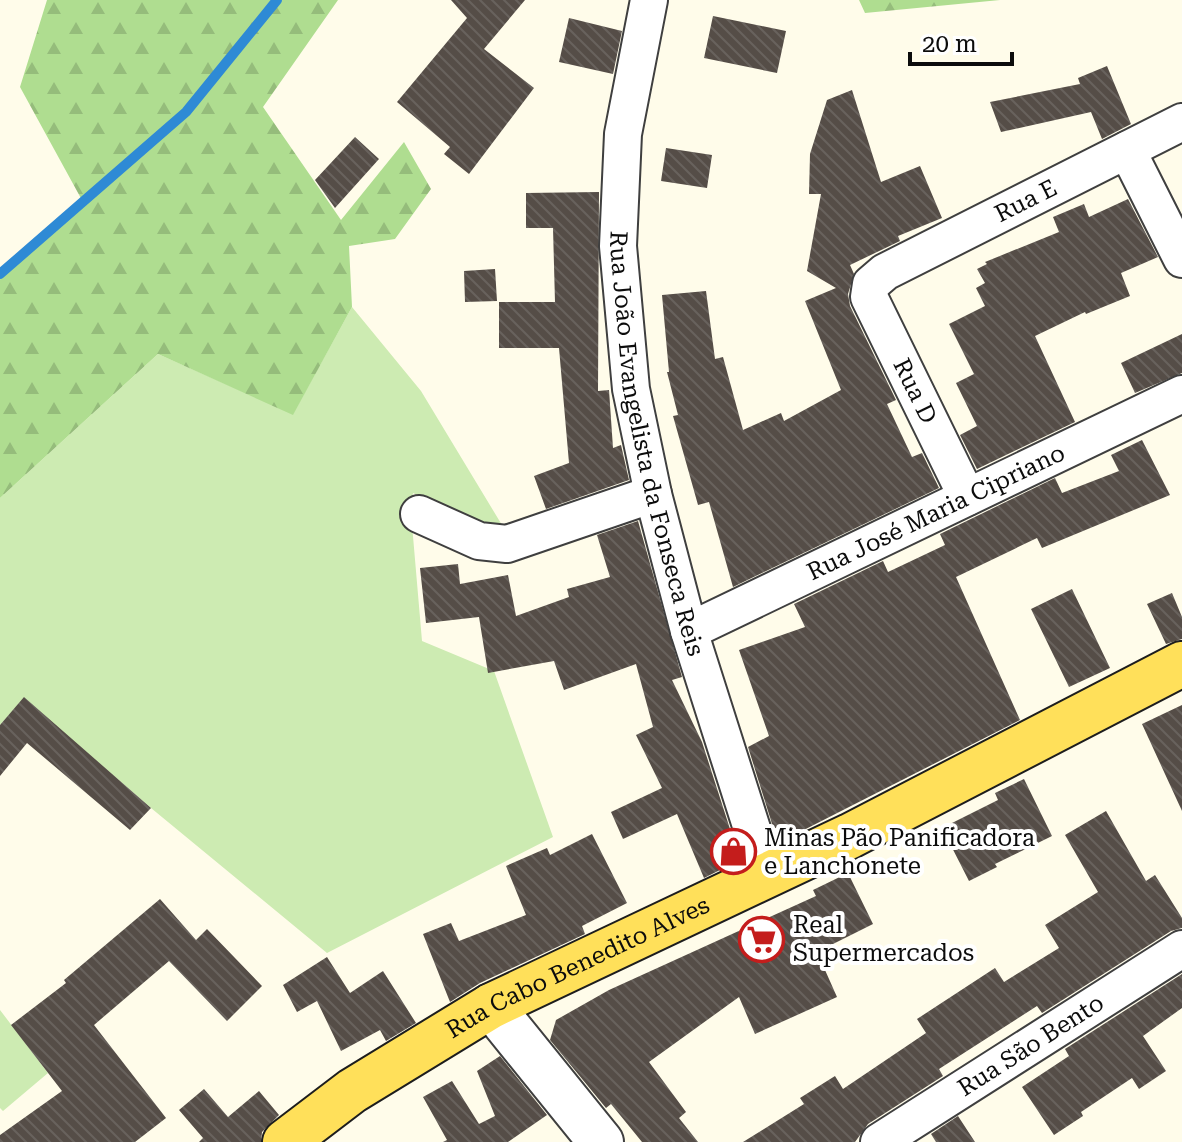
<svg xmlns="http://www.w3.org/2000/svg" width="1182" height="1142" font-family="'Roboto Serif',serif">
<defs>
<pattern id="forest-firs" width="22" height="20" patternUnits="userSpaceOnUse" patternTransform="scale(2)"><rect width="22" height="20" fill="#afdd90"/><path d="M5 1l3.5 6h-7zM16 11l3.5 6h-7z" fill="#95bc7b"/></pattern>
<pattern id="building-back-hatch" width="6" height="6" patternUnits="userSpaceOnUse" patternTransform="scale(2)"><rect width="6" height="6" fill="#554d47"/><path d="M-1 5l2 2M0 0l6 6M5-1l2 2" fill="none" stroke="#68625d"/></pattern>
</defs>
<rect width="100%" height="100%" fill="#fffcea"/>
<path fill="#cdebb2" d="M352,307L421,391L511,540L413,493L411,513L422,641L494,671L553,837L327,953L151,808L24,698L0,725V498L158,354L293,414Z
M0,1010L48,1073L3,1111L0,1108Z"/>
<path fill="url(#forest-firs)" d="M47,0H338L263,107L341,220L404,142L431,189L395,239L349,246L352,307L293,415L158,354L0,498V274L83,202L20,87Z
M859,0H1000L865,13Z"/>
<g fill="none" stroke-linecap="round" stroke-linejoin="round">
<path stroke="#2e8ad5" stroke-width="10" d="M0,274L186,112L277,0"/>
</g>
<path fill="url(#building-back-hatch)" d="M451,0H525L484,49L534,88L469,174L444,154L450,147L397,102L467,18Z
M713,16L786,31L777,73L704,58Z
M569,18L622,31L613,74L559,62Z
M1107,66L1131,124L1102,139L1091,112L1001,132L990,102L1080,84L1078,78Z
M852,90L881,182L920,166L942,218L898,236L900,241L850,265L854,274L848,294L850,306L896,400L887,404L912,457L922,453L939,488L733,587L709,502L698,505L673,416L678,415L667,372H669L662,295L706,291L715,359L723,357L743,430L781,413L784,421L841,390L805,301L836,288L807,271L821,194H809L810,154L827,100Z
M355,137L379,159L335,208L315,180Z
M666,148L712,155L707,188L661,181Z
M599,192L598,391L609,390L613,448L621,445L629,480L546,509L534,476L569,463L559,348H499V302H555L553,228H526V193Z
M1128,199L1158,257L1121,273L1130,296L1086,314L1085,312L1035,336L1075,422L977,469L960,435L977,426L956,383L974,374L949,324L985,306L976,288L985,283L977,269L987,264L985,262L1059,232L1053,217L1084,204L1089,217Z
M495,269L497,301L465,302L464,271Z
M1182,334V373L1135,393L1121,363Z
M1142,440L1170,495L1042,548L1037,538L956,577L1020,720L794,835L773,827L748,747L769,736L739,650L805,627L794,604L883,561L888,572L945,545L940,534L1055,478L1062,493L1119,471L1111,455Z
M638,521L682,677L672,680L702,742L740,860L704,878L677,814L623,839L611,812L662,788L636,735L653,727L636,664L564,690L554,661L488,673L479,617L426,623L420,568L458,564L460,584L508,575L516,616L569,597L567,589L610,577L597,535Z
M1072,589L1110,668L1069,687L1031,609Z
M1172,593L1182,617V639L1166,644L1147,604Z
M24,697L151,808L130,830L27,743L0,776V725Z
M1182,705V811L1142,724Z
M1024,779L1052,836L995,864L997,867L969,881L942,828L998,800L995,793Z
M1106,811L1146,881L1155,875L1182,918V928L1171,931L1042,1013L1037,1006L939,1069L943,1076L868,1124L855,1142H743L804,1104L800,1098L835,1076L843,1089L926,1033L917,1019L995,968L1004,982L1059,948L1045,925L1098,892L1065,835Z
M592,834L627,903L582,926L585,934L480,983L450,1002L423,934L451,923L459,941L526,915L506,866L547,848L550,855Z
M848,873L873,924L817,952L837,997L755,1034L739,997L649,1062L686,1112L679,1118L698,1142H642L611,1104L606,1108L550,1040L556,1020L609,990L816,896L813,890Z
M160,899L196,940L207,929L262,986L227,1021L169,961L94,1025L166,1118L135,1142H0V1135L62,1091L11,1025L66,983L64,980Z
M327,957L350,993L383,971L416,1023L386,1041L380,1030L341,1051L317,1001L297,1012L283,985Z
M1182,974V1008L1143,1036L1166,1071L1139,1089L1132,1078L1081,1112L1083,1116L1054,1135L1022,1087L1069,1056L1065,1049Z
M500,1056L547,1115L508,1142H443L447,1140L423,1097L452,1081L479,1124L495,1116L477,1071Z
M204,1089L228,1117L259,1091L279,1115L262,1132L261,1142H199L203,1138L179,1110Z
M958,1116L975,1142H936L931,1134Z"/>
<g fill="none" stroke-linecap="round" stroke-linejoin="round">
<defs>
<g id="minor">
<path id="s1" d="M649,0L623,134L618,246L631,389L653,494L689,631L767,876"/>
<path d="M1127,150L1182,259"/>
<path id="s2" d="M967,497L869,297L871,284L885,272L1182,122"/>
<path d="M419,514L479,541L507,544L653,494"/>
<path id="s3" d="M689,631L1182,394"/>
<path id="s4" d="M879,1142L1182,949"/>
</g>
<path id="tertiary" d="M491,1006L601,1142"/>
<g id="primary">
<path id="s5" d="M285,1142L352,1091L491,1006L850,836L1182,664"/>
</g>
</defs>
<use href="#minor" stroke="#3f3f3f" stroke-width="40"/>
<use href="#tertiary" stroke="#3f3f3f" stroke-width="48"/>
<use href="#primary" stroke="#1d1d1d" stroke-width="48"/>
<use href="#minor" stroke="#fff" stroke-width="36"/>
<use href="#tertiary" stroke="#fff" stroke-width="44"/>
<use href="#primary" stroke="#ffe05a" stroke-width="44"/>
</g>
<defs>
<symbol id="shop-ring" viewBox="-11 -11 22 22"><circle r="9.5" fill="#fff" stroke="#c41d1c" stroke-width="1.5"/><path d="M-5-2.5h2.3a2.7 3.5 0 0 1 5.4 0H5L5.5 6h-11ZM-1.5-2.5h3a1.5 2.3 0 0 0-3 0Z" fill="#c41d1c"/></symbol>
<symbol id="supermarket-ring" viewBox="-11 -11 22 22"><circle r="9.5" fill="#fff" stroke="#c41d1c" stroke-width="1.5"/><path d="M-6-5.5h2.5l.6 2H6L4.5 2H-2.5L-4.4-4H-6ZM-1.5 3.2a1.3 1.3 0 1 0 .1 0ZM3 3.2a1.3 1.3 0 1 0 .1 0Z" fill="#c41d1c"/></symbol>
</defs>
<g fill-rule="evenodd">
<use href="#shop-ring" x="708" y="826" width="51" height="51"/>
<use href="#supermarket-ring" x="736" y="914" width="51" height="51"/>
</g>
<g text-anchor="middle" dominant-baseline="central" stroke-width="8" stroke-linejoin="round" paint-order="stroke">
<g font-size="24" fill="#0c0c0c" stroke="#fff">
<text stroke="none"><textPath href="#s2" startOffset="412">Rua E</textPath></text>
<text transform="translate(915 391) rotate(64)">Rua D</text>
<text stroke="none"><textPath href="#s1" startOffset="450">Rua João Evangelista da Fonseca Reis</textPath></text>
<text stroke="none"><textPath href="#s3" startOffset="274">Rua José Maria Cipriano</textPath></text>
<text stroke="none"><textPath href="#s5" startOffset="342">Rua Cabo Benedito Alves</textPath></text>
<text stroke="none"><textPath href="#s4" startOffset="180">Rua São Bento</textPath></text>
</g>
<g font-size="24" fill="#0c0c0c" stroke="#fff" text-anchor="start">
<text x="764" y="838">Minas Pão Panificadora<tspan x="764" dy="28">e Lanchonete</tspan></text>
<text x="793" y="925">Real<tspan x="793" dy="28">Supermercados</tspan></text>
</g>
</g>
<path d="M910 52v12h102v-12" fill="none" stroke="#0c0c0c" stroke-width="4"/>
<text x="922" y="52" font-size="24" fill="#0c0c0c" stroke="#ffffff" stroke-width="6" paint-order="stroke">20 m</text>
</svg>
